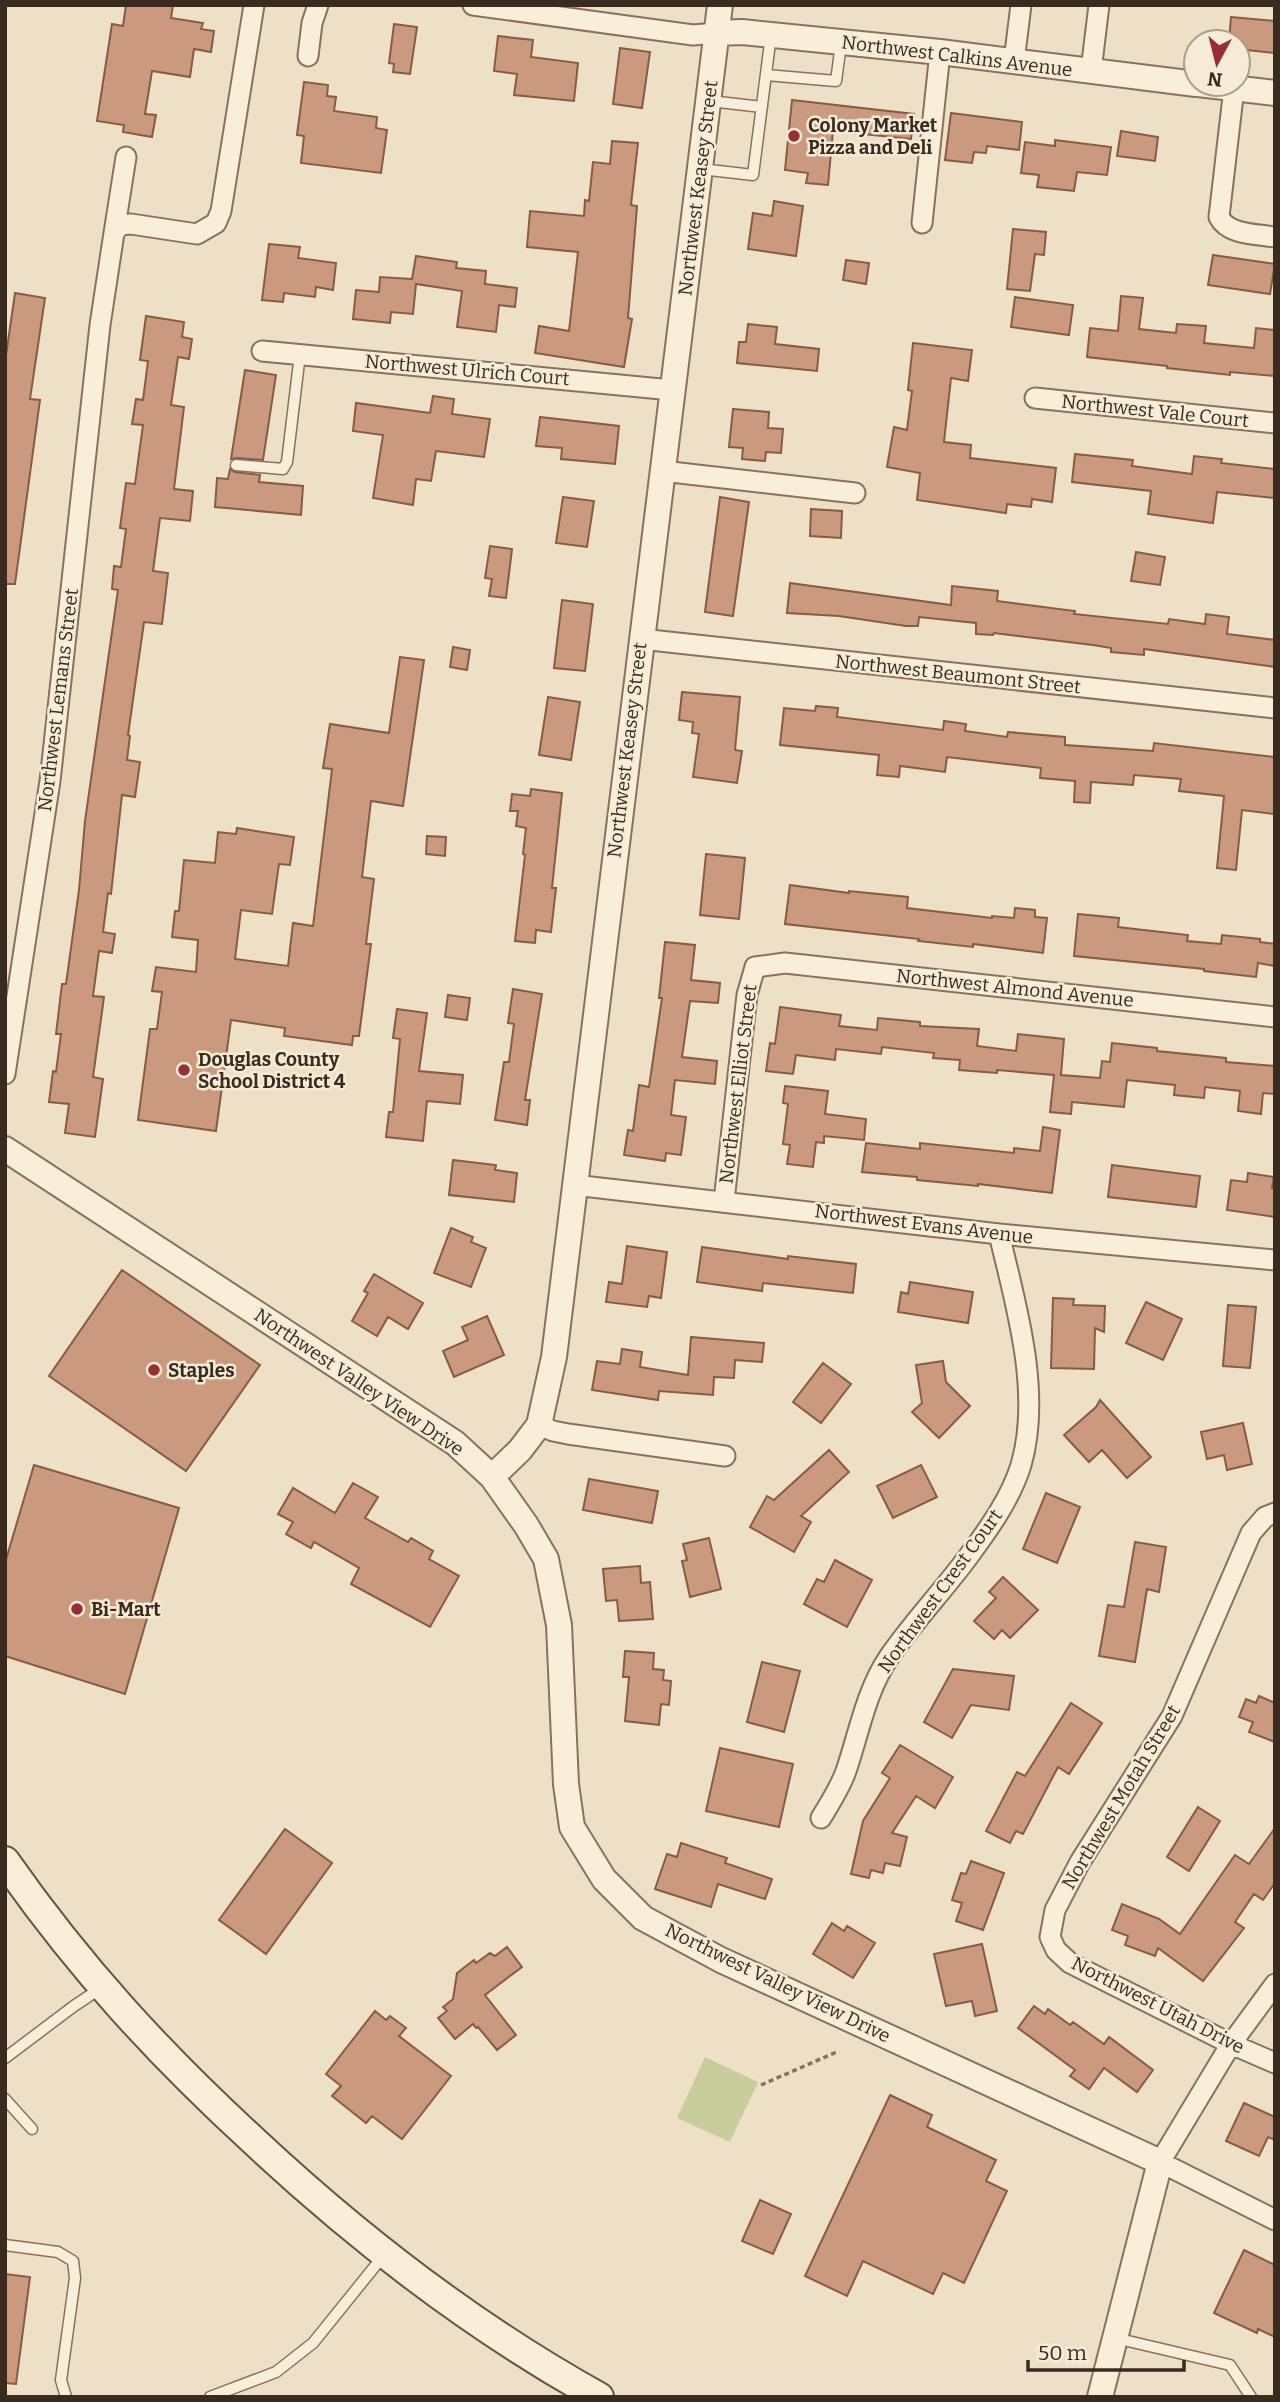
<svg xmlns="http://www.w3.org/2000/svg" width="1280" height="2402" font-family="Bitter,serif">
<rect width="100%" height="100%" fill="#eee0c7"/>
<path fill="#c9cc9b" d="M705,2057L758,2082L730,2142L677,2118Z"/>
<path fill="#cb9a7e" stroke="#885b43" stroke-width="2" d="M126,5H173L171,18L203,23L201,29L214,31L211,52L194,49L190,77L152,71L145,114L156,115L152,137L123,132L124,125L97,121L112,24L123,26Z
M1231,17L1275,21V53L1238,49V42H1229Z
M394,24L417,27L410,74L393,72L394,64L389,63Z
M498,36L533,40L531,57L578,63L574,101L514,95L517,74L494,71Z
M620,48L650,52L642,108L613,104Z
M304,82L328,85L327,96L336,97L334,111L377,117L376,128L387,130L381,173L301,163L304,136L297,135Z
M792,100L914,114L911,139L833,131L828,185L806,183L808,173L785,170Z
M951,113L1022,122L1019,150L987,146L986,153L974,152L972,163L945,160Z
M1121,131L1158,137L1155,161L1117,156Z
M1055,140L1111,147L1107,175L1077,172L1074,191L1037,187L1039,175L1021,173L1025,142L1055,146Z
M612,141L638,143L631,205L637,206L628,318L632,319L624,367L535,353L539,326L569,331L578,252L527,247L530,211L584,216L585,200L589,201L593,162L610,164Z
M774,201L803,206L796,256L748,249L753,213L772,216Z
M1013,229L1046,232L1044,255L1035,254L1030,291L1007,289Z
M269,244L300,247L298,258L336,263L333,290L316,287L315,297L284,293L283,302L262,300Z
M1213,255L1275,264L1270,294L1208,285Z
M416,256L457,262L456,268L486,271L485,284L517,288L515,307L499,305L496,332L457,327L462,291L416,284L413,314L391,312L390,323L353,319L356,290L379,292L380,277L412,279Z
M846,260L869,263L866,284L843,280Z
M15,293L45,298L30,399L40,400L15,584H5V362Z
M1121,296L1143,298L1139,329L1176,333L1177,324L1206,326L1204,343L1254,348L1256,328L1275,330V376L1230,372V375L1167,368V366L1087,357L1090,328L1118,331Z
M1015,297L1073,305L1069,335L1011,327Z
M146,316L184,322L182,337L192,339L189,359L178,357L171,405L184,407L174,489L193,491L190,521L160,518L153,571L168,573L162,624L144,622L128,735L130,736L127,760L140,762L135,797L122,795L111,894L108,893L103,932L115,934L112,953L99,951L93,996L104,997L93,1077L103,1079L95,1137L65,1133L69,1104L49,1102L53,1071L56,1072L61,1034H56L62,984H66L79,890L85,821L118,590L112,589L114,566L121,567L126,529L120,528L126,483L135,484L143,425L132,424L136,399L143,400L148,361L140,360Z
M748,324L777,327L775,344L819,349L817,371L737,363L739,342H746Z
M913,343L972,350L968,381L951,378L944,442L971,445L970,458L1056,468L1052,502L1032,499L1031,507L1007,504L1006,513L917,500L920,473L887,467L894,427L907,430L912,391L908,390Z
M245,370L276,375L263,460L237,458L231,459Z
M433,396L454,399L452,414L490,419L484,457L436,451L431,481L416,479L413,505L373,498L383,435L353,431L356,403L430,413Z
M733,409L769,412L768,428L783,429L781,453L766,452L765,461L742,459L743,448L729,447Z
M540,417L619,426L615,464L561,459L562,448L536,446Z
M1075,454L1133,460L1132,466L1192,474L1194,456L1222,459L1221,463L1275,469V498L1217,492L1213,523L1148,514L1151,491L1072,482Z
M230,469L235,472L260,475L259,482L303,486L301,515L215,507L217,478L228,479Z
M563,497L594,501L587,547L556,543Z
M720,497L749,502L733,616L705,612Z
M811,509L842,511L841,538L810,536Z
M490,546L512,549L506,598L489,596L492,579L485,578Z
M1136,552L1165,557L1160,585L1131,581Z
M790,583L951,605L952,586L998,591L997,601L1075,611L1074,614L1168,624L1169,619L1205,624L1206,614L1229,617L1227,634L1275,640V667L1144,649V655L1111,652V648L1093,645L994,633L993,635L976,634V623L919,617L918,626H906L839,616L787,613Z
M562,600L593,604L585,671L554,668Z
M453,647L470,650L467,670L450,667Z
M400,657L424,660L403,806L371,801L362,877L374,879L366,944H371L359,1036H353L352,1045L284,1036L285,1028L231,1020L216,1131L138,1120L150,1029H157L162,992L152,991L156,967L196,972L198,940L172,937L175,911H179L184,860L215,863L218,832L236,834L237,828L294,837L290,865L279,864L272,914L241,910L235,959L288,966L293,923L313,926L332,769L323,768L330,724L389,733Z
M682,692L740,697L735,750L742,751L737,783L693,777L699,734L692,733L693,722L679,720Z
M548,697L580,702L571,760L539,755Z
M816,706L838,708L837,717L943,730L944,721L966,724L965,731L1007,737L1008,732L1065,737V745L1153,751L1154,743L1275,757V814L1242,810L1236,870L1217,868L1224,796L1179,791L1181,779L1134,775L1133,785L1091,782L1090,803L1074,802L1075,781L1040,778L1041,768L947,757L945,772L900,766L899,777L877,775L879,755L780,745L784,708L815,711Z
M531,789L562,793L552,888H556L551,932L536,930L535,943L515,941L525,855L523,854L526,828L516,826L518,811H510L512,794L530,796Z
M427,836L446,837L445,856L426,854Z
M706,854L745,858L739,919L700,915Z
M790,885L849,893V891L908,897L907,908L992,918V916L1014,918L1015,908L1035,910V917L1047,918L1043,953L973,944V947L918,941L919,939L785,924Z
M1078,914L1119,918L1118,927L1188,935L1187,941L1221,944L1222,935L1260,939V942L1275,944V966L1258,963L1256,977L1204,971V969L1074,956Z
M665,942L695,945L691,980L720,983L718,1003L690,1001L682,1057L717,1061L715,1084L675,1080L671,1115L686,1117L681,1155L666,1153L665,1161L624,1155L628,1130L633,1131L639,1085L649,1087L662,998H659Z
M513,989L542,994L525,1100H530L527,1125L495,1120L504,1062H509L514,1024L508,1023Z
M448,995L470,998L467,1020L445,1017Z
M780,1007L841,1015L839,1026L877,1030L878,1018L920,1022V1026L979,1029L977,1046L1016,1051L1018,1034L1064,1039L1061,1075L1100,1078L1102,1061L1110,1062L1112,1043L1157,1048V1051L1226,1058V1062L1275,1066V1094L1263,1093L1261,1114L1238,1111L1240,1091L1205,1087L1204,1098L1174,1095L1175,1085L1127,1080L1124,1107L1072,1102L1071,1114L1050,1112L1054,1075L997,1070V1073L959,1070L960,1060L933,1058L934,1053L882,1047L881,1054L836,1049L835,1060L796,1055L793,1074L766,1071L770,1043L775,1044Z
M397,1009L427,1013L419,1071L463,1075L460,1104L427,1101L423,1141L386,1137L389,1112H393L400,1039L393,1038Z
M785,1086L828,1091L825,1114L866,1119L864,1140L824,1136V1143L816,1142L813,1167L787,1164L790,1145L783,1144L788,1104L783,1103Z
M1043,1127L1060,1130L1052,1193L978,1184V1186L917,1180V1177L862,1172L866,1143L920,1149V1143L1014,1153V1148L1040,1151Z
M453,1160L496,1165L495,1170L517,1173L514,1202L449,1195Z
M1112,1165L1200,1176L1196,1207L1108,1197Z
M1248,1173L1274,1177L1272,1188L1275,1189V1217L1227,1210L1231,1180L1247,1182Z
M451,1228L473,1237L471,1242L486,1248L471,1287L434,1273Z
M627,1246L667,1252L661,1298L649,1296L647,1307L606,1302L609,1282L622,1284Z
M702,1247L788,1259V1256L856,1264L853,1293L763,1283L762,1291L697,1282Z
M122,1270L260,1365L186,1471L49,1376Z
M374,1274L423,1303L408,1329L388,1317L377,1336L352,1321L368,1293L364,1291Z
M910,1282L973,1292L968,1323L898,1312L901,1292L908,1294Z
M1053,1298L1074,1299L1073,1305L1105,1306L1104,1332L1095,1328L1094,1369L1051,1368Z
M1146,1302L1182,1319L1163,1360L1126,1343Z
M1228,1305L1256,1307L1250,1368L1223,1366Z
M487,1316L504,1355L454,1377L443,1351L468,1340L462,1327Z
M691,1337L764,1343L762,1362L735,1360L734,1378L714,1377L713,1395L659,1391L658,1400L592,1390L597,1361L620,1364L622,1349L642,1352L640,1367L688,1375Z
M943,1361L946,1382L970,1406L939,1438L912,1412L922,1403L916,1365Z
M823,1363L851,1384L821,1423L793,1402Z
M1100,1400L1151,1457L1127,1478L1102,1450L1089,1462L1064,1435L1096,1407Z
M1243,1423L1252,1464L1227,1470L1224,1455L1207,1459L1201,1432Z
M829,1450L849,1472L801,1516L811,1522L794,1552L750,1527L767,1496L774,1500Z
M34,1465L179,1508L125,1694L5,1656V1563Z
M921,1465L937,1497L893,1518L877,1486Z
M589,1479L658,1491L652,1523L583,1510Z
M353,1483L378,1497L365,1518L408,1542L411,1538L433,1551L429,1559L459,1576L430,1627L351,1584L359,1568L314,1542L311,1548L286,1534L293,1522L278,1514L293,1488L335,1513Z
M1046,1493L1080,1507L1057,1563L1023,1549Z
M709,1538L721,1589L690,1597L682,1561L687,1560L683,1544Z
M1135,1542L1166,1547L1159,1592L1147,1589L1135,1662L1099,1656L1108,1605L1124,1607Z
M835,1560L872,1580L847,1627L804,1604L817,1579L824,1582Z
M640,1566L641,1583L650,1582L653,1619L619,1621L617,1600L606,1601L603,1569Z
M1003,1577L1038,1610L1010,1638L1002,1630L994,1639L974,1621L996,1598L989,1592Z
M625,1651L654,1653L653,1669L664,1670L663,1680L671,1681L669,1705L661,1704L659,1725L625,1721L629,1677H623Z
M762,1662L800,1671L784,1732L747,1722Z
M953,1669L1014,1676L1009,1710L971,1705L952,1738L924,1722Z
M1259,1696L1275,1703V1742L1249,1732L1253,1722L1239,1717L1246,1699L1256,1703Z
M1071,1703L1102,1723L1069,1774L1058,1767L1023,1834L1016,1831L1010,1843L986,1831L1017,1772L1025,1776Z
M900,1745L953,1777L935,1808L916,1796L892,1833L907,1837L900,1866L885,1863L883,1873L871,1870L869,1878L851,1874L863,1821L890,1778L882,1773Z
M720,1748L793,1764L779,1827L706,1811Z
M1198,1807L1220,1821L1189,1871L1167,1857Z
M1275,1828V1883L1263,1900L1254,1894L1235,1922L1244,1928L1203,1981L1158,1948L1155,1956L1125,1945L1128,1936L1112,1930L1122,1904L1159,1919L1180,1934L1235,1855L1249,1864Z
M285,1829L332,1863L266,1954L219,1920Z
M681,1843L727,1858L725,1863L772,1879L765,1899L718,1884L711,1907L655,1889L667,1854L677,1857Z
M971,1861L1004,1873L983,1930L956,1921L962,1903L952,1900L961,1873L966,1874Z
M832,1923L844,1931L847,1926L875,1943L853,1978L813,1954Z
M982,1944L997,2011L975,2016L972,2001L946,2006L934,1954Z
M507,1947L522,1967L485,1995L516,2035L497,2050L478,2027L476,2028L473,2024L455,2039L438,2018L447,2011L443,2007L453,1999L457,1973L474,1960L476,1963L490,1953L495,1956Z
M1034,2006L1045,2014L1048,2009L1070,2025L1073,2022L1104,2044L1109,2037L1153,2070L1137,2092L1104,2068L1089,2089L1070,2076L1075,2070L1018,2028Z
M375,2011L386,2020L390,2016L406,2028L399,2036L451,2076L402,2139L372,2116L366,2123L332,2096L341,2086L326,2074Z
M890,2095L932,2115L927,2127L996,2160L986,2181L1007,2191L964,2283L943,2273L933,2294L863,2261L847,2296L805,2276Z
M1244,2103L1275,2117V2140L1268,2137L1259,2156L1226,2141Z
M760,2200L791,2214L773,2254L742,2241Z
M1244,2250L1275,2265V2337L1258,2329L1257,2333L1214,2313Z
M5,2274L30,2277L16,2384L5,2383Z"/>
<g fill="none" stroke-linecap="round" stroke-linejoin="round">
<defs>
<path id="service" d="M766,75L836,81L841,44
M710,101L762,107
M701,169L753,175L771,35
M236,465L283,469L287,462L300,354
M5,2058L74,2006L101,1988
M5,2099L32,2129
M5,2245L58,2252L73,2261L75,2278L61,2380L66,2397
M1115,2338L1230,2365L1251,2397
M210,2397L276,2372L313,2343L384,2255"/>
<path id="minor" d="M473,5L693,35L717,33
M308,56L312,23L318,5
M1014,61L1021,5
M1091,71L1099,5
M1234,88L1219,217C1228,235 1256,234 1275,237
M922,223L940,52
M114,233L126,157
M262,351L672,390
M1035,398L1275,423
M662,471L855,493
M641,639L1275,708
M5,1074L50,781L100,325L114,233L120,225L131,224L197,234L216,223L221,211L254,5
M574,1185L999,1234L1275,1260
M724,1201L747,995L755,967L785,963L1275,1017
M539,1425L553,1431L568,1434L725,1456
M1275,1513L1265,1517L1251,1533L1172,1716L1080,1862L1055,1910L1050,1937L1056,1950L1070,1963L1231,2044L1275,2063
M821,1818C830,1803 840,1788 846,1771C859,1733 866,1691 889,1657C913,1622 943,1591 968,1557C988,1530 1011,1498 1021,1465C1042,1393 1016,1305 999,1234
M1275,1984L1231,2044L1160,2162L1275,2220"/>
<path id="tertiary" d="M717,33L742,32L940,52L1196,84
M1198,84L1275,93
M5,1149L455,1443L492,1477L526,1525L546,1559L559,1625L566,1784L572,1827L604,1879L643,1918L721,1960L1160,2162L1100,2397
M492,1477L520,1450L539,1425L554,1357L720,5"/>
<path id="secondary" d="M5,1861C80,1968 159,2054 255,2142C360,2240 473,2327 599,2397"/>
</defs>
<use href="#service" stroke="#89725c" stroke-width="13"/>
<use href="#minor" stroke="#89725c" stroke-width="23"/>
<use href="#tertiary" stroke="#89725c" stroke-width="28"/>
<use href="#secondary" stroke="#6b533f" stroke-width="32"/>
<path stroke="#89725c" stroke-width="3.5" stroke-dasharray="5 3.5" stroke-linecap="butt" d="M761,2085L839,2051"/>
<use href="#service" stroke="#f9eeda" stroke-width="10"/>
<use href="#minor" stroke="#f9eeda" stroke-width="19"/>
<use href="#tertiary" stroke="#f9eeda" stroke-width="24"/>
<use href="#secondary" stroke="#f9eeda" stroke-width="28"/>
</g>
<g fill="#982d33" stroke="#f5ebd7" stroke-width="2.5">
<circle cx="794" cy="136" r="7"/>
<circle cx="184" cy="1070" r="7"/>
<circle cx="154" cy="1370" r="7"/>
<circle cx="77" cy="1609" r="7"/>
</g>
<g text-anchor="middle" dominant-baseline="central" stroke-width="5" stroke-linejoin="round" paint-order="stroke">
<g font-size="19" fill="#3a2b20" stroke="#f5ebd7">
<text transform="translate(957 56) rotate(7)">Northwest Calkins Avenue</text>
<text transform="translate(698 188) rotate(-83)">Northwest Keasey Street</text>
<text transform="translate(467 370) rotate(5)">Northwest Ulrich Court</text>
<text transform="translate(1155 411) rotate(6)">Northwest Vale Court</text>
<text transform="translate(958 674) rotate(6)">Northwest Beaumont Street</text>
<text transform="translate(58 700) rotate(-83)">Northwest Lemans Street</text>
<text transform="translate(627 750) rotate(-83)">Northwest Keasey Street</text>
<text transform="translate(1015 988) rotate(6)">Northwest Almond Avenue</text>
<text transform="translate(738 1084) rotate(-83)">Northwest Elliot Street</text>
<text transform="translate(924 1224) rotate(7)">Northwest Evans Avenue</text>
<text transform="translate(359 1382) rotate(34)">Northwest Valley View Drive</text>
<text transform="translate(940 1591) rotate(-54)">Northwest Crest Court</text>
<text transform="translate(1121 1797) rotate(-59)">Northwest Motah Street</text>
<text transform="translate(778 1983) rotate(26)">Northwest Valley View Drive</text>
<text transform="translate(1158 2005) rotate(27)">Northwest Utah Drive</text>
</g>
<g font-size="19" font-weight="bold" fill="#3a2b20" stroke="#f5ebd7" text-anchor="start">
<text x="808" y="125">Colony Market<tspan x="808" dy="22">Pizza and Deli</tspan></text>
<text x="198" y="1059">Douglas County<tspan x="198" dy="22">School District 4</tspan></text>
<text x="168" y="1370">Staples</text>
<text x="91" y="1609">Bi-Mart</text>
</g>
</g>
<rect width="1280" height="2402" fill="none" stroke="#3a2b20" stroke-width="14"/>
<g transform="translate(1217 63) rotate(187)"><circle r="33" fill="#f5ebd7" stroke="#aa9e8e" stroke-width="2"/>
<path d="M0-5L12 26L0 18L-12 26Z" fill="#982d33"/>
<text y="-10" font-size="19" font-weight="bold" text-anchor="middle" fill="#3a2b20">N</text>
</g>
<path d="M1028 2360v10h156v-10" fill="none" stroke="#3a2b20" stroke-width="3.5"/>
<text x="1038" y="2360" font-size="21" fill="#3a2b20" stroke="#f5ebd7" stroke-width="5" paint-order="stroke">50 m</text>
</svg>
